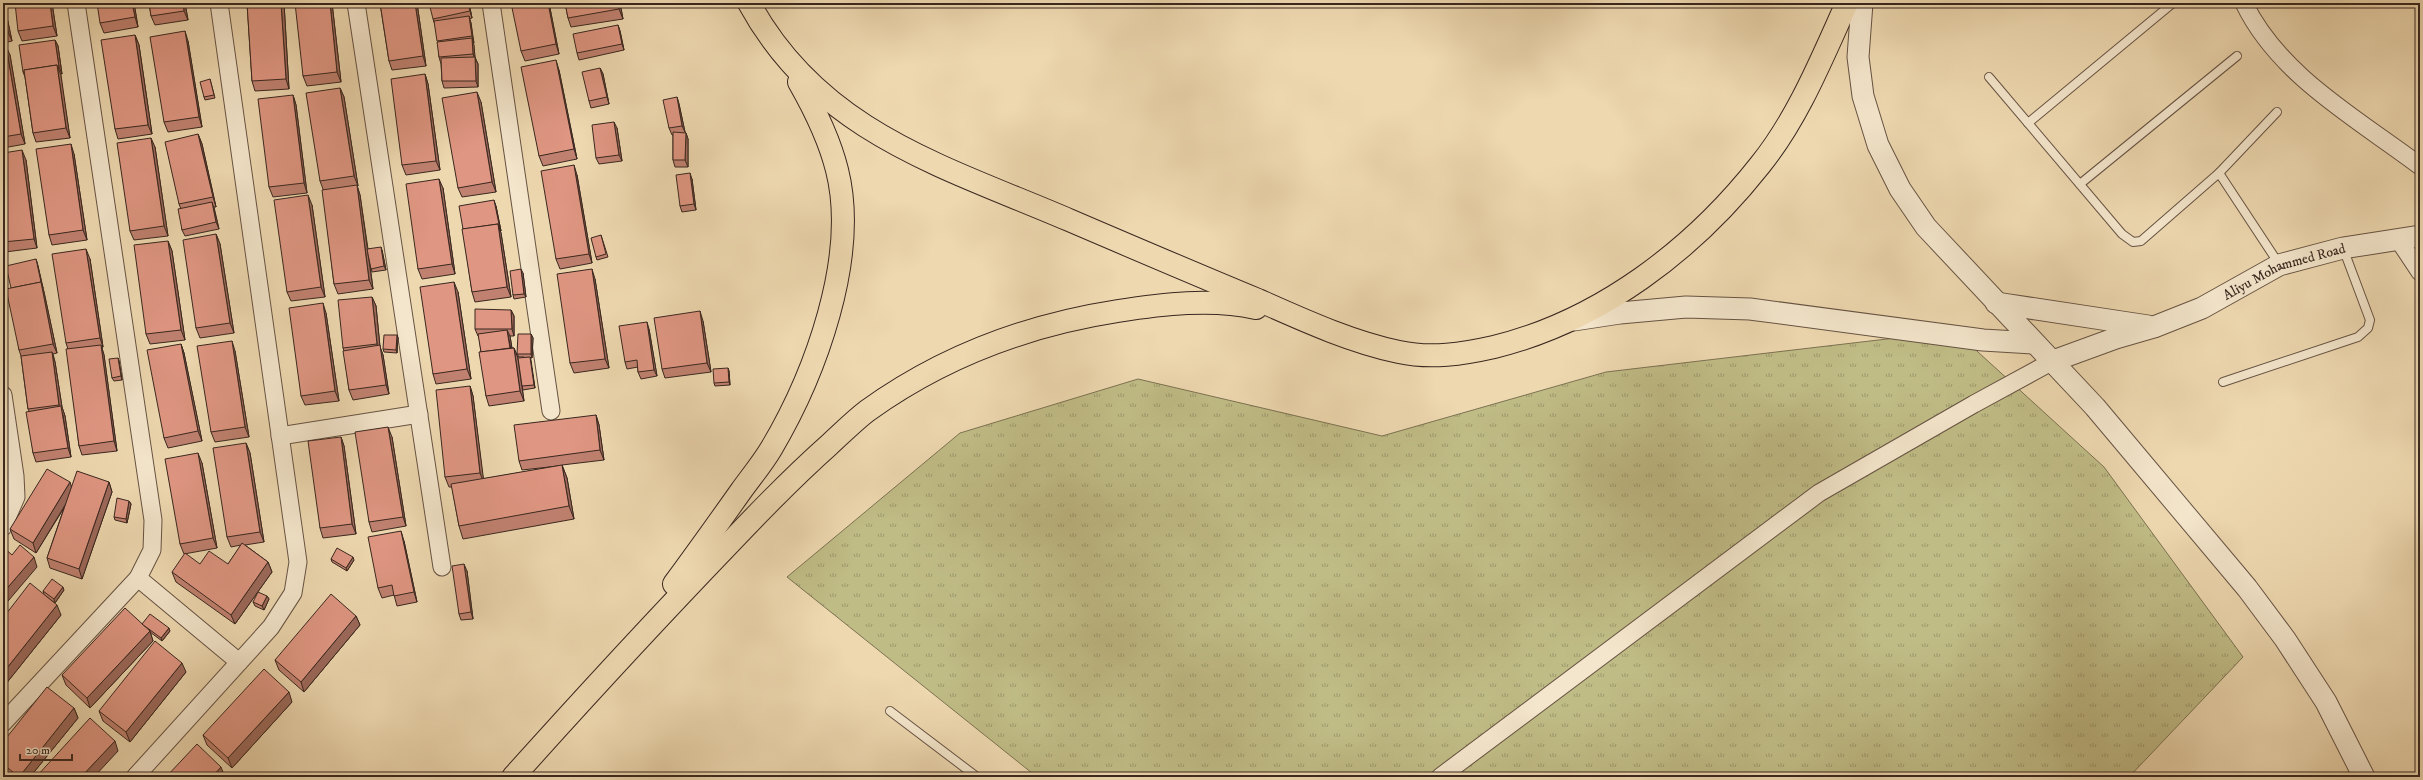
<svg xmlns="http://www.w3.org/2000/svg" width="2423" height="780" font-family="'IM FELL DW Pica',serif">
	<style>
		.grass { fill: url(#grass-tufts); stroke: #7c7252 }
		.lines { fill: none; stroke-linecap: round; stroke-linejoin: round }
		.service-casing { stroke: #665343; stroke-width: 10 }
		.minor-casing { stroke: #665343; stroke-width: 19 }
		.tertiary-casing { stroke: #665343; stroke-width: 23 }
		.primary-casing { stroke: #39271f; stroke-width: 24 }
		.service { stroke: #f4e6cc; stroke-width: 8 }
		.minor { stroke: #f4e6cc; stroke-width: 17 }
		.tertiary { stroke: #f4e6cc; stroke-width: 21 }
		.primary { stroke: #eed8b0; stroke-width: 22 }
		.wall { fill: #c08170; stroke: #39271f }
		.shaded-wall { fill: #9c695b; stroke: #39271f }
		.building { fill: #df9682; stroke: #39271f }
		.labels { text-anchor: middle; stroke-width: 4; stroke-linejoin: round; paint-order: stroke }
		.street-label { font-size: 14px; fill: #39271f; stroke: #f4e6cc }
	</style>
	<defs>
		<pattern id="grass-tufts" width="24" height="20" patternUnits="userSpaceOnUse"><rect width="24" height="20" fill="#c0bc86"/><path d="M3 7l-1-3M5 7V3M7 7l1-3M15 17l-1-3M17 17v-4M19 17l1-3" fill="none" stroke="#9d996d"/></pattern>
	</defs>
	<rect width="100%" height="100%" fill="#eed8b0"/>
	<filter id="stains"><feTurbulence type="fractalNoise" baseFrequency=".005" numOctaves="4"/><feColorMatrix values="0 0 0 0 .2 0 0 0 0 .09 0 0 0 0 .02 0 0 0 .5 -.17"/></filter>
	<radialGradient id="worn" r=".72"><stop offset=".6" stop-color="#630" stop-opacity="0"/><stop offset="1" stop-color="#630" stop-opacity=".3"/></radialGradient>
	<!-- grass -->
	<polygon class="grass" points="1955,331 2104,467 2243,657 2129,777 1037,777 787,577 960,433 1138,379 1382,436 1606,372"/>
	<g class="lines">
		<!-- service casing -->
		<g class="service-casing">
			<g id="service">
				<polyline points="1989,77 2122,234 2133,242 2141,241 2219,173 2279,264"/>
				<polyline points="2028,123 2173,3"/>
				<polyline points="2219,173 2277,112"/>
				<polyline points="2080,184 2237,56"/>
				<polyline points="2223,382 2358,337 2368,328 2370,320 2343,248"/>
				<polyline points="890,711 977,777"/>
			</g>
		</g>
		<!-- minor casing -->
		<g class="minor-casing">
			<g id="minor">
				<polyline points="76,3 153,520 152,550 138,578 239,662"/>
				<polyline points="356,3 442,567"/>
				<polyline points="491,3 551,411"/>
				<path d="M2244,3C2279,76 2358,119 2420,166"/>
				<polyline points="2398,239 2420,272"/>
				<polyline points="3,395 15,476 16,497 3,527"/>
				<polyline points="280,436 419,414"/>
				<polyline points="3,723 138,578"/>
				<polyline points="135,777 271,627 293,593 298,562 219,3"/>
				<polyline points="1440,777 1819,493 1974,404 2053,361"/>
			</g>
		</g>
		<!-- tertiary casing -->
		<g class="tertiary-casing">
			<g id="tertiary">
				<polyline points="1862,3 1858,57 1863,96 1878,145 1900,189 1926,227 2095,407 2247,588 2285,639 2326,702 2364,777"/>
				<polyline points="1996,303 2148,326"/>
				<polyline points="1574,320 1620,313 1686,307 1750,309 1983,340 2033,343"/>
				<path id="s1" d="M2053,361L2116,338L2154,327L2202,308L2279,265L2343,248L2420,236"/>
			</g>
		</g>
		<!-- primary casing -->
		<g class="primary-casing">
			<g id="primary">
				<path d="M749,3C819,132 943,166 1069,220C1132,247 1195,274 1258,300C1303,320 1351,342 1399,352C1431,359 1463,354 1494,347C1600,321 1693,250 1760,165C1798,118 1822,58 1847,3"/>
				<path d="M674,584C697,553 719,522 741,491C751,477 762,464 771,449C815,375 859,257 837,170C829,138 815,110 799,82"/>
				<path d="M513,777C583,699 654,622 727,546C760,511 793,477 829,445C841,434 854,421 867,411C942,357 1027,325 1118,311C1162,304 1212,298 1256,308"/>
			</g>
		</g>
		<!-- service -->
		<use href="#service" class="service"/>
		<!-- minor -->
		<use href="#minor" class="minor"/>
		<!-- tertiary -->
		<use href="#tertiary" class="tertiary"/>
		<!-- primary -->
		<use href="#primary" class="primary"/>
	</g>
	<!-- wall -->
	<g class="wall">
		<polygon points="3,3 4,3 12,41 3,43"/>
		<polygon points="52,3 57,36 22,41 18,31"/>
		<polygon points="134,3 138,27 104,33 100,23"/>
		<polygon points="149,3 185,3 188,20 155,25 151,16"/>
		<polygon points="247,3 284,3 289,89 255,91 252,81"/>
		<polygon points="332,3 341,82 307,86 303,76"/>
		<polygon points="380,3 417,3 426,66 392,70 389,61"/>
		<polygon points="469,3 472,18 469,19 471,23 475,57 478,64 478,87 444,88 442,81 441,64 439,57 438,42 435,25 433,19"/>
		<polygon points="549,3 559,54 525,61 521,51"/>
		<polygon points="565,3 620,3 623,19 571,27 568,18"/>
		<polygon points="618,25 620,31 624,50 579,60 577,53"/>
		<polygon points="135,35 139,45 152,134 118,139 115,129"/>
		<polygon points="55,40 58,46 62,74 60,74 70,138 36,142 33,133 25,77 23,72"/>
		<polygon points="188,41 202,127 168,132 164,122"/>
		<polygon points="3,46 10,55 25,144 3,148"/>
		<polygon points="600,68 603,74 609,104 591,108 589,101"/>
		<polygon points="559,70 577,159 543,166 539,156"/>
		<polygon points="425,74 428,84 440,170 406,175 402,165"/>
		<polygon points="210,79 215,98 205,100 204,97"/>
		<polygon points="340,88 344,97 358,186 357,186 360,195 368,249 382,250 386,270 372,272 369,257 373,289 338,294 334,284 323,189 320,181"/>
		<polygon points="293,95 296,105 307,193 273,197 269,187"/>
		<polygon points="677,97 679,104 685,132 686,133 688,139 688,167 675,167 673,160 673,135 672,135 669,128"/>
		<polygon points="481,102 496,192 462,197 458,188"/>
		<polygon points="617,128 622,161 599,164 596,158"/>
		<polygon points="198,134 202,144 216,207 214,207 219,229 185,236 182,230 181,209 179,204"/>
		<polygon points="155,147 168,236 134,240 130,231"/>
		<polygon points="3,153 26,160 37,248 5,252 3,248"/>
		<polygon points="74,154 87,240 52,245 49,235"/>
		<polygon points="577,175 592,263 560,269 556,259"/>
		<polygon points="692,179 696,210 682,212 680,206"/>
		<polygon points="443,188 455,274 422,279 418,269"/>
		<polygon points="312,205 325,297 291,301 287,292"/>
		<polygon points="496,206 501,231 500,231 501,233 511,297 475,302 472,292 463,229"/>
		<polygon points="216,234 220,244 234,333 200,338 196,328"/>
		<polygon points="601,235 608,257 597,260 596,257"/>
		<polygon points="168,241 172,251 185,340 150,344 146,334"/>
		<polygon points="36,259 38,266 43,288 44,292 57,353 53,354 55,362 62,407 65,416 71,457 36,462 33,453 29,411 28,409 21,356 19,350 11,288"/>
		<polygon points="90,259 103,347 102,348 104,355 117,451 82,455 79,446 68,349 66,343"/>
		<polygon points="523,273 526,297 514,299 513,295"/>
		<polygon points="595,279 609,368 574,373 570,363"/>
		<polygon points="458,292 471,379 436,384 433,374"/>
		<polygon points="372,297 376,306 380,347 383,355 389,394 353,400 349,390 344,351 343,348"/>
		<polygon points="511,310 514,316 514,336 510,336 512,348 514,348 518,358 524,401 489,406 486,396 481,352 479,336 478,336 475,329"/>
		<polygon points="326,313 339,401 305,405 301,396"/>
		<polygon points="703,321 711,372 665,378 662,369"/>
		<polygon points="649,329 657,376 641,379 638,372 638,367 627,369 625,362"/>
		<polygon points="531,334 533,338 532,358 530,358 535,388 523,390 522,386 524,357 519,357 517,354"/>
		<polygon points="397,335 398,338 397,353 384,352 383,349"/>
		<polygon points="181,344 184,353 202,441 168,448 164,438"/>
		<polygon points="235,351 249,437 215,442 211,432"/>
		<polygon points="118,358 119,361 122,380 114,381 112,378"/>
		<polygon points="728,368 729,371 730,385 715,386 714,383"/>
		<polygon points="470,386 473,396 483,479 558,466 522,470 519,461 596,415 599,425 604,460 562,465 567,478 574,519 463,539 459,526 452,487 449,487 445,477"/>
		<polygon points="341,437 344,446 356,534 323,538 320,528"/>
		<polygon points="392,437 406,526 372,532 369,522"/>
		<polygon points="246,443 250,453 264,542 245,545 268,562 272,572 235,624 176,582 172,572 200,564 228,564 241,545 231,547 227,537"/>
		<polygon points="3,456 6,465 3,466"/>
		<polygon points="202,463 217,548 184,554 180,544"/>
		<polygon points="3,467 4,470 7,492 3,493"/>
		<polygon points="109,482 112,492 82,579 50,568 47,558 64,508 36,553 14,539 10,529 71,486"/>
		<polygon points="129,501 131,504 127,523 115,520 114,517"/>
		<polygon points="404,541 417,602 397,606 394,595 382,598 378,588"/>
		<polygon points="331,559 354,560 347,571 332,562"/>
		<polygon points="467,571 473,619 461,620 459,614"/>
		<polygon points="64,590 55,603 47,597 61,615 5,685 3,683 3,618 44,594 43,591"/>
		<polygon points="267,596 269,599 264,610 255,606 253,602"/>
		<polygon points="356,616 360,625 304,692 279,670 275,660"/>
		<polygon points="142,624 170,631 162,641 150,632 153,641 90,708 66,685 62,675"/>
		<polygon points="186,672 130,742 103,721 99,711"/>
		<polygon points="292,702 232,768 207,745 203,735"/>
		<polygon points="74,708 78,718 30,777 10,777 3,771 3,742"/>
	</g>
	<!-- shaded-wall -->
	<g class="shaded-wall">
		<polygon points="3,3 4,3 12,41 8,32 3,7"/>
		<polygon points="50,3 52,3 57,36 53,26"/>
		<polygon points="132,3 134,3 138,27 135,17"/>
		<polygon points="183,3 185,3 188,20 184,11"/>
		<polygon points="281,3 284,3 289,89 286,79"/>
		<polygon points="330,3 332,3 341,82 337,72"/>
		<polygon points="415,3 417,3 426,66 423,56"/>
		<polygon points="468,3 469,3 472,18 470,11"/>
		<polygon points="548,3 549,3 559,54 556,44"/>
		<polygon points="618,3 620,3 623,19 619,9"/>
		<polygon points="469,16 471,23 474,43 472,36"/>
		<polygon points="618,25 620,31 624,50 622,44"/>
		<polygon points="185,31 188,41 202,127 199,117"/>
		<polygon points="135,35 139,45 152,134 148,125"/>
		<polygon points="472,38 474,45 475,58 478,64 478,87 476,81 475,60 473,54"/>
		<polygon points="55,40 58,46 62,74 59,67"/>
		<polygon points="6,46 10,55 25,144 21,134"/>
		<polygon points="556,60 559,70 577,159 574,149"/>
		<polygon points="57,65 61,75 70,138 66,128"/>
		<polygon points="600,68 603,74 609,104 607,97"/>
		<polygon points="425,74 428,84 440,170 436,161"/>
		<polygon points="340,88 344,97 358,186 354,176"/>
		<polygon points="477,92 481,102 496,192 492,182"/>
		<polygon points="293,95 296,105 307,193 304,183"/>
		<polygon points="677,97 679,104 685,132 682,126"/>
		<polygon points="614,122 617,128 622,161 619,155"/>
		<polygon points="686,133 688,139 688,167 685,160"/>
		<polygon points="198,134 202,144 216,207 213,197"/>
		<polygon points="151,138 155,147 168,236 164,226"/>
		<polygon points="71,144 74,154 87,240 83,230"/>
		<polygon points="22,150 26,160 37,248 34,239"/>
		<polygon points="574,165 577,175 592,263 589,254"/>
		<polygon points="690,173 692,179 696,210 694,204"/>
		<polygon points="439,179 443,188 455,274 452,264"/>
		<polygon points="357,185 360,195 373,289 369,280"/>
		<polygon points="308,195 312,205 325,297 321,287"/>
		<polygon points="494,200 496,206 501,231 499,224"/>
		<polygon points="212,202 214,209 219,229 216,222"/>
		<polygon points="498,224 501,233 511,297 507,287"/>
		<polygon points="216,234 220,244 234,333 230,323"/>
		<polygon points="168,241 172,251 185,340 181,330"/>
		<polygon points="381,247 382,250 386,270 384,266"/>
		<polygon points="86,249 90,259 103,347 100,338"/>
		<polygon points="36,259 38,266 43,288 41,282"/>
		<polygon points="521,269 523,273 526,297 524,294"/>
		<polygon points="592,269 595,279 609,368 605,359"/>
		<polygon points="41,282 44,292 57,353 53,344"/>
		<polygon points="454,282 458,292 471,379 467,369"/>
		<polygon points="372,297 376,306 380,347 383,355 389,394 386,385 381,354 377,344"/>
		<polygon points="323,303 326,313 339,401 335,391"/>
		<polygon points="511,310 514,316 514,336 512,329"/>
		<polygon points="700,311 703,321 711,372 707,363"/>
		<polygon points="647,322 649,329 657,376 654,370"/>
		<polygon points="507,330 510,336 513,356 511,350"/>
		<polygon points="531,334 533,338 532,358 531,354"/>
		<polygon points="397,335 398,338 397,353 396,350"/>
		<polygon points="232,341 235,351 249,437 245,427"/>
		<polygon points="181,344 184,353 202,441 198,431"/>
		<polygon points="101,345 104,355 117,451 114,441"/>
		<polygon points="514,348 518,358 524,401 520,391"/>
		<polygon points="52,352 55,362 62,407 65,416 71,457 68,448 63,415 59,405"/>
		<polygon points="530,357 531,360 535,388 534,385"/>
		<polygon points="118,358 119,361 122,380 121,376"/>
		<polygon points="728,368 729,371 730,385 729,382"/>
		<polygon points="470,386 473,396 484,483 480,473"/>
		<polygon points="596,415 599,425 604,460 600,450"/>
		<polygon points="388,427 392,437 406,526 403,517"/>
		<polygon points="341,437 344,446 356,534 352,524"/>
		<polygon points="246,443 250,453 264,542 260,532"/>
		<polygon points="198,453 202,463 217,548 213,538"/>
		<polygon points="562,465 567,478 574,519 569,506"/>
		<polygon points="3,467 4,470 7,492 6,489"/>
		<polygon points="70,482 73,492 36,553 33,543"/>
		<polygon points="109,482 112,492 82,579 79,569"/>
		<polygon points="129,501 131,504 127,523 126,519"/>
		<polygon points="401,531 404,541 417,602 414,592"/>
		<polygon points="34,557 37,567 3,607 3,593"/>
		<polygon points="353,557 354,560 347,571 346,568"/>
		<polygon points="268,562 272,572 235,624 231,615"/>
		<polygon points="464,564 467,571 473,619 471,612"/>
		<polygon points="63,587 64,590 55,603 54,599"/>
		<polygon points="267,596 269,599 264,610 262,606"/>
		<polygon points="57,605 61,615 5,685 3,679 3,673"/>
		<polygon points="356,616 360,625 304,692 301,682"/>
		<polygon points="169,628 170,631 162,641 161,638"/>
		<polygon points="150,631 153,641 90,708 87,698"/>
		<polygon points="182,663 186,672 130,742 126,732"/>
		<polygon points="289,692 292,702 232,768 228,758"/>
		<polygon points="74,708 78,718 30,777 19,777"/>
		<polygon points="115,741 118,751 94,777 81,777"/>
		<polygon points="221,767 225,777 212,777"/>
	</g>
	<!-- building -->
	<g class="building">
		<polygon points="15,3 50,3 53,26 18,31"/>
		<polygon points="97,3 132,3 135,17 100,23"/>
		<polygon points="149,3 183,3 184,11 151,16"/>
		<polygon points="247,3 281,3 286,79 252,81"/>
		<polygon points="295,3 330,3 337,72 303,76"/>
		<polygon points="380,3 415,3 423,56 389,61"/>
		<polygon points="429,3 468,3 470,11 433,19"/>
		<polygon points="511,3 548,3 556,44 521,51"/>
		<polygon points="565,3 618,3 619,9 568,18"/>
		<polygon points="3,7 8,32 3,33"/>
		<polygon points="469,16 472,36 437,41 434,21"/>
		<polygon points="618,25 622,44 577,53 573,34"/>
		<polygon points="185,31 199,117 164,122 150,37"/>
		<polygon points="135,35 148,125 115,129 101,40"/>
		<polygon points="472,38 473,54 439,57 437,42"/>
		<polygon points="55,40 59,67 58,67 57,65 24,70 24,72 23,72 19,45"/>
		<polygon points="3,46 6,46 21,134 3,137"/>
		<polygon points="475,57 476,81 442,81 441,58"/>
		<polygon points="556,60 574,149 539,156 521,67"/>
		<polygon points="57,65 66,128 33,133 24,70"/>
		<polygon points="600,68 607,97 589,101 582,72"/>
		<polygon points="425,74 436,161 402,165 391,79"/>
		<polygon points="210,79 214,95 204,97 200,82"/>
		<polygon points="340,88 354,176 320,181 306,93"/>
		<polygon points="477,92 492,182 458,188 442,98"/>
		<polygon points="293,95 304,183 269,187 258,99"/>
		<polygon points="677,97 682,126 669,128 663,100"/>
		<polygon points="614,122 619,155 596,158 592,125"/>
		<polygon points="673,132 686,133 685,160 673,160"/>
		<polygon points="198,134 213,197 179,204 165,142"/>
		<polygon points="151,138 164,226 130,231 117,143"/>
		<polygon points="71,144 83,230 49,235 36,149"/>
		<polygon points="22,150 34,239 3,242 3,153"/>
		<polygon points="574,165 589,254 556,259 541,171"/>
		<polygon points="690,173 694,204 680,206 676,175"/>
		<polygon points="439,179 452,264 418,269 406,184"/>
		<polygon points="357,185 369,280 334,284 322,190"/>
		<polygon points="308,195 321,287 287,292 274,200"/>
		<polygon points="494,200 499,224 498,224 463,229 459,206"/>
		<polygon points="212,202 216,222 182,230 178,209"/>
		<polygon points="498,224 507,287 472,292 462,229"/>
		<polygon points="216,234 230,323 196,328 183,240"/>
		<polygon points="601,235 606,254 596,257 591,238"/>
		<polygon points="168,241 181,330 146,334 134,245"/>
		<polygon points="381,247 384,266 371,269 367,249"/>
		<polygon points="86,249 100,338 66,343 52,254"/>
		<polygon points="36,259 41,282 11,288 6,266"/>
		<polygon points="521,269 524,294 513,295 510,271"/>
		<polygon points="592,269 605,359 570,363 557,274"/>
		<polygon points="41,282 53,344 19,350 6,289"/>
		<polygon points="454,282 467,369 433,374 420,287"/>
		<polygon points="372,297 377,344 343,348 338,300"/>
		<polygon points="323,303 335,391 301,396 289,308"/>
		<polygon points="475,309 511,310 512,329 475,329"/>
		<polygon points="700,311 707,363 662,369 654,318"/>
		<polygon points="647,322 654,370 638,372 637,360 625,362 619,326"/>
		<polygon points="507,330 510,348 481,352 478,334"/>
		<polygon points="518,334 531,334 531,354 517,354"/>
		<polygon points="384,335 397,335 396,350 383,349"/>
		<polygon points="232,341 245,427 211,432 197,346"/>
		<polygon points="181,344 198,431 164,438 147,350"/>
		<polygon points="101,345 114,441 79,446 66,349"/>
		<polygon points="380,345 386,385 349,390 343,351"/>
		<polygon points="514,348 520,391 486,396 479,352"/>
		<polygon points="52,352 59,405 28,409 21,356"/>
		<polygon points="530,357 534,385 522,386 518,358"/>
		<polygon points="118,358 121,376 112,378 109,359"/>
		<polygon points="728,368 729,382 714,383 713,369"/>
		<polygon points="470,386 480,473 445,477 436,390"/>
		<polygon points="61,406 68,448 33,453 26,412"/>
		<polygon points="596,415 600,450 519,461 514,425"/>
		<polygon points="388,427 403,517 369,522 355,432"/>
		<polygon points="341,437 352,524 320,528 308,441"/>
		<polygon points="246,443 260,532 227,537 213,448"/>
		<polygon points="198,453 213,538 180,544 165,459"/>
		<polygon points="562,465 569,506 459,526 451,484"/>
		<polygon points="3,467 6,489 3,489"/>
		<polygon points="47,469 70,482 33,543 10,529"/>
		<polygon points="77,471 109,482 79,569 47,558"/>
		<polygon points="117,498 129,501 126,519 114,517"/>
		<polygon points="401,531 414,592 394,596 392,585 378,588 368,537"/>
		<polygon points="242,543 268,562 231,615 172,572 185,553 200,564 209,551 228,564"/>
		<polygon points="20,545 34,557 3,593 3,547 12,555"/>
		<polygon points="337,548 353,557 346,568 331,559"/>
		<polygon points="464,564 471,612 459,614 452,566"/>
		<polygon points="52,579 63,587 54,599 43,591"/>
		<polygon points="30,583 57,605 3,673 3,618"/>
		<polygon points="258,592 267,596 262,606 253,602"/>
		<polygon points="331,594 356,616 301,682 275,660"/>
		<polygon points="125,608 150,631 87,698 62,675"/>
		<polygon points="150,614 169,628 161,638 142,624"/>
		<polygon points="155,641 182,663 126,732 99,711"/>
		<polygon points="264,669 289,692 228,758 203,735"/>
		<polygon points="47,687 74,708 19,777 3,764 3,742"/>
		<polygon points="90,718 115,741 81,777 36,777"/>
		<polygon points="197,744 221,767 212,777 166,777"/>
	</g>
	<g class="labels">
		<!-- street labels -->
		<g class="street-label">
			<text dy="5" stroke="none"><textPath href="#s1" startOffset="249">Aliyu Mohammed Road</textPath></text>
		</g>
	</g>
	<!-- margin -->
	<rect width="2423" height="780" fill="none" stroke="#eed8b0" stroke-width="16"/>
	<rect x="4" y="4" width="2415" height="772" fill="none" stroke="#39271f" stroke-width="2"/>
	<rect x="8" y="8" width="2407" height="764" fill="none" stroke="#39271f"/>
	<!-- scale -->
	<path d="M20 754v6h52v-6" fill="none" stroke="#39271f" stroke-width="2"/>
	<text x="26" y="754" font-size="12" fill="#39271f" stroke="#f4e6cc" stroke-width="3" paint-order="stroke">20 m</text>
	<rect width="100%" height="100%" filter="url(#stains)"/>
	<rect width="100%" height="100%" fill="url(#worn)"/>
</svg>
